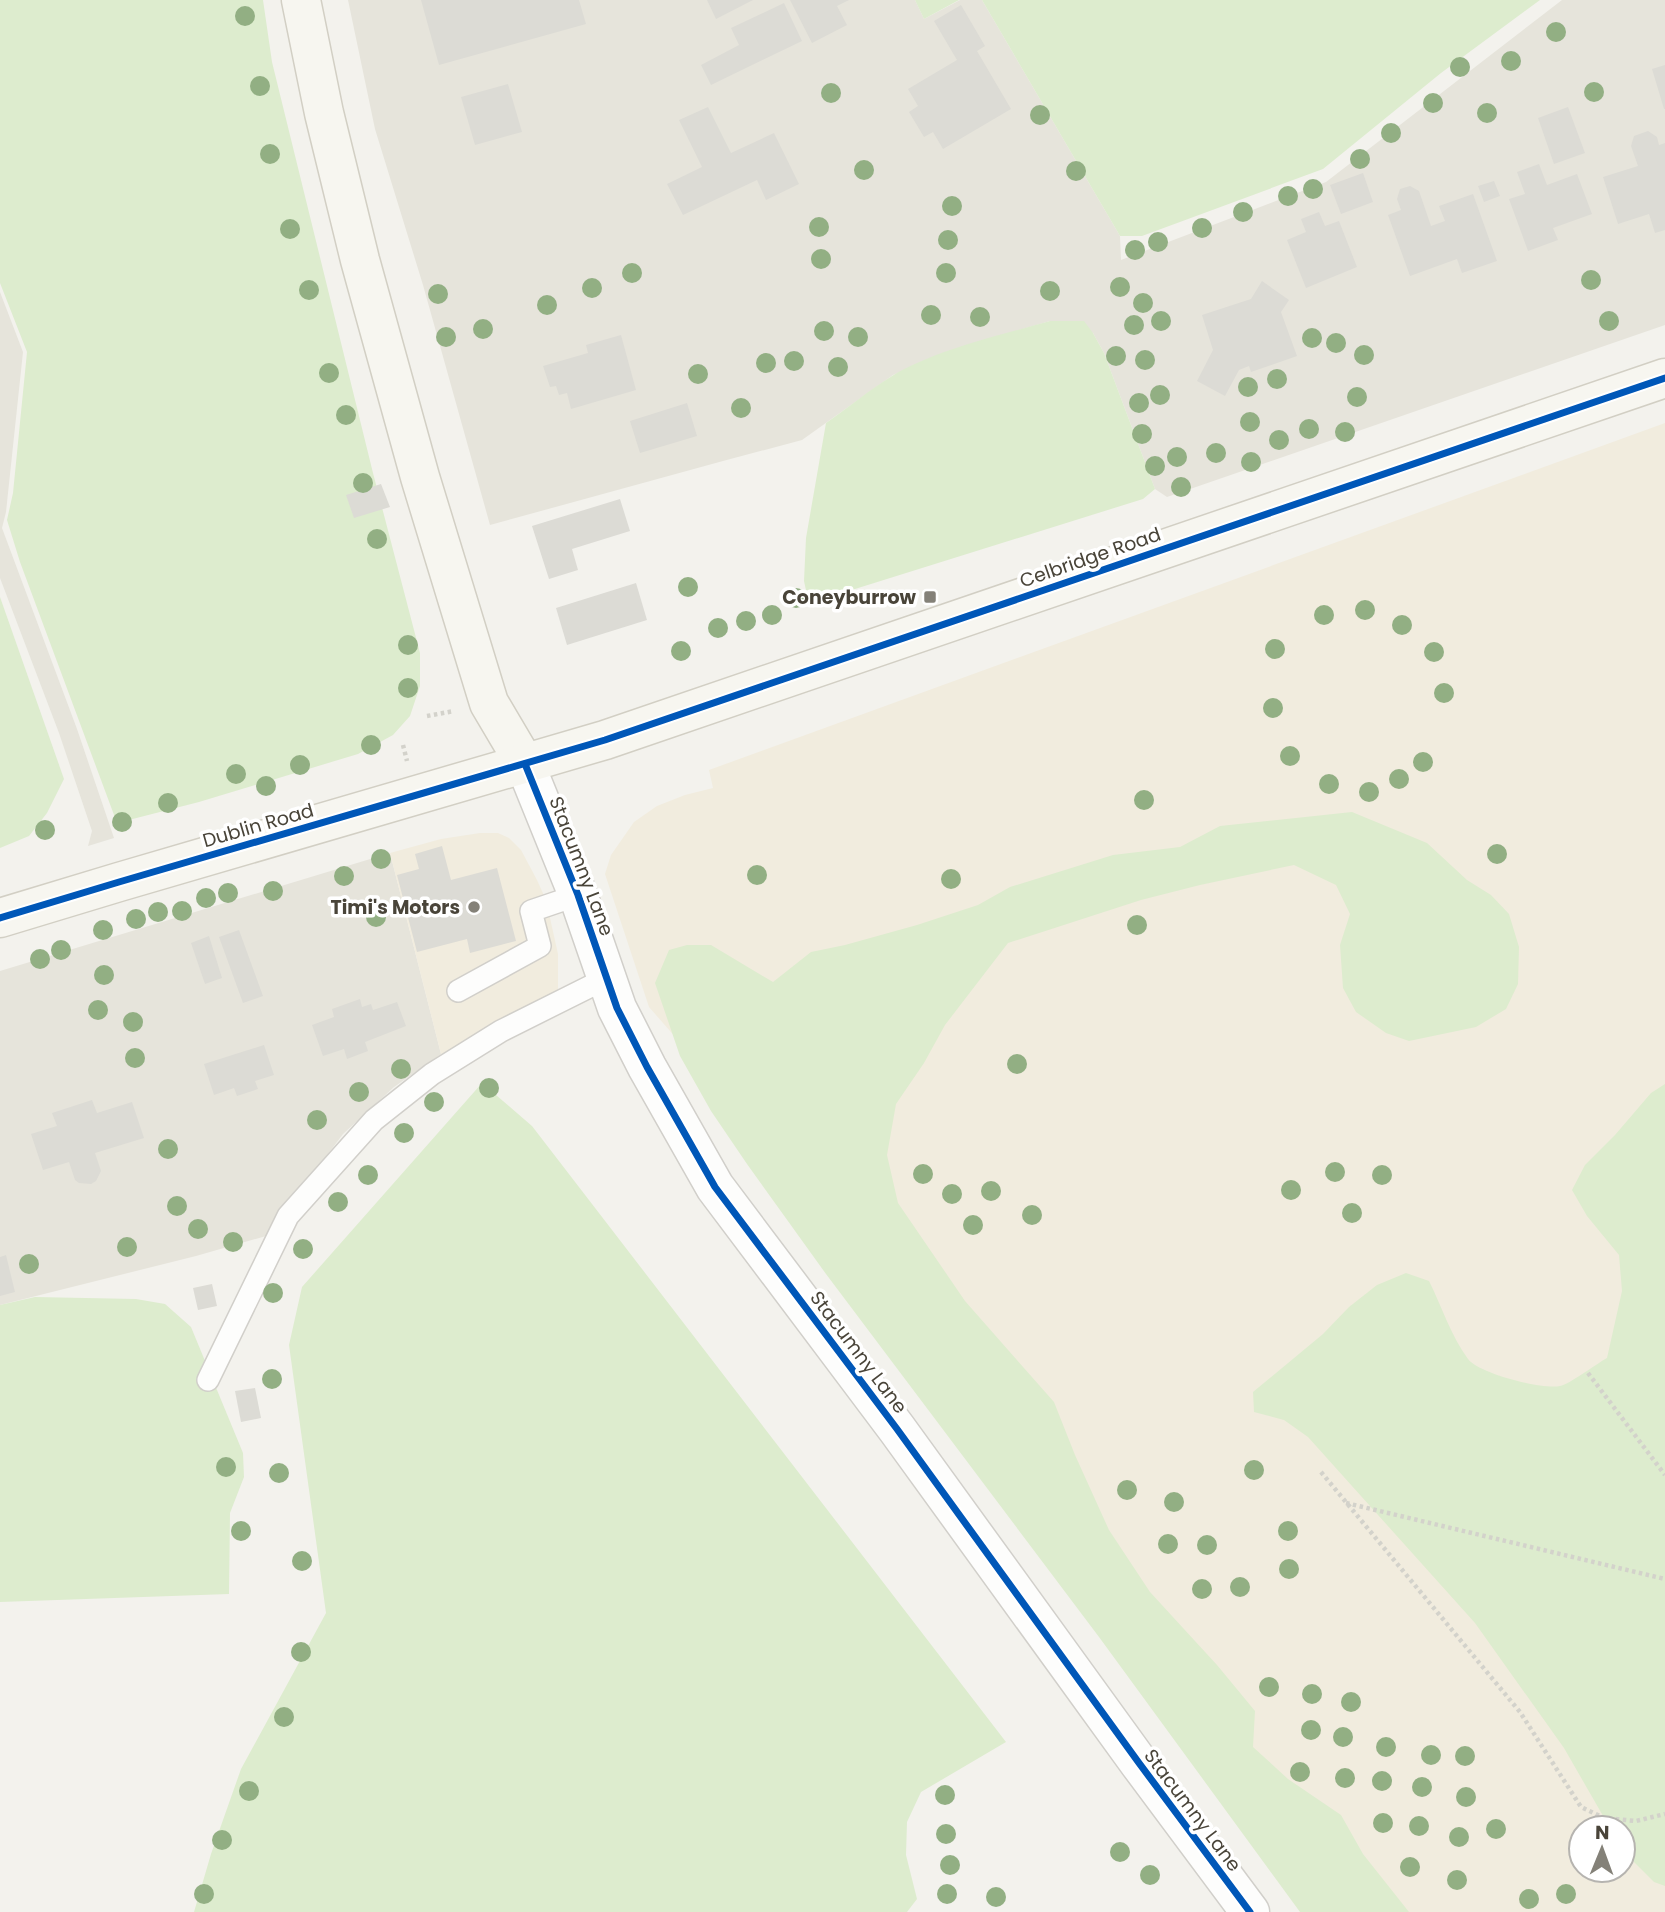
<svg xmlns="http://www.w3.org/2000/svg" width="1665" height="1912" font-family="Poppins,sans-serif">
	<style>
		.residential { fill: #e6e4db }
		.commercial { fill: #f1ecde; fill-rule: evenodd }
		.green { fill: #ddecce }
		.building { fill: #dcdbd5 }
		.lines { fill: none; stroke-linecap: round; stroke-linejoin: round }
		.service-casing { stroke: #d1cfca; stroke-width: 24 }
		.minor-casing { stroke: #d1cfca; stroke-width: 41 }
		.secondary-casing { stroke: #d2cfc4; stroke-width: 41 }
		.path { stroke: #d3d2cb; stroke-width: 4.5; stroke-dasharray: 3.5 3.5; stroke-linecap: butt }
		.service { stroke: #fdfdfc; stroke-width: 21 }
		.minor { stroke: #fdfdfc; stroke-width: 38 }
		.secondary { stroke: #f7f6f0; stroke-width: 38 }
		.cycleway-casing { stroke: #fff; stroke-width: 11 }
		.cycleway { stroke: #0057b8; stroke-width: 7 }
		.tree { fill: #92af83 }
		.poi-dot { fill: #848178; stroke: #fff; stroke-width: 2.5 }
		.labels { text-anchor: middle; stroke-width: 7; stroke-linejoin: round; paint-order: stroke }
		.street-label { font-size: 19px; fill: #494439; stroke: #fff }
		.poi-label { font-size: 19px; font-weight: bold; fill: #494439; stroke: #fff; text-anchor: end }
	</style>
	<rect width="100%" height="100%" fill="#f3f2ed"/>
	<!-- residential -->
	<g class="residential">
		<polygon points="348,0 915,0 924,19 960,0 982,0 1120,236 1121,260 1326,182 1562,0 1665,0 1665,325 1167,497 1155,489 1104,353 1093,333 1050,321 962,347 920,363 893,375 802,440 723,461 490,525 423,285 375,129"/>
		<polygon points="0,292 23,352 6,512 2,528 77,729 114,838 88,846 92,831 59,733 0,578"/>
		<polygon points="390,853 441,1054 394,1087 343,1134 266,1236 196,1256 0,1305 0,971"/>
	</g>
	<!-- commercial -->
	<g class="commercial">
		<path d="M1665,423V1912H1311L705,1071L649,1007L605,874L611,855L634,822L657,806L685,795L713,788L709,770ZM1581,1828H1623V1870H1581Z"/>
		<polygon points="480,833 498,833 509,838 521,850 537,880 546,900 558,954 558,992 497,1034 441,1054 390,853 441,839"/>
	</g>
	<!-- green -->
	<g class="green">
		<polygon points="0,0 263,0 272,62 373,473 420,653 420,686 410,716 393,735 358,754 199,802 117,823 20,562 7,520 13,493 27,352 0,283"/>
		<polygon points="915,0 959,0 924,19"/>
		<polygon points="982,0 1540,0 1441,73 1323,169 1142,236 1120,236"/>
		<path d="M1050,321H1084L1093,333L1104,353L1155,489L1143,499L823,599L807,595L804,581L806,538L826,423C848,408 869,390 892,376C935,350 1001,335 1050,321Z"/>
		<polygon points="0,597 64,779 47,813 29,836 0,848"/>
		<polygon points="1352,812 1427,843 1467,880 1491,895 1509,914 1519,947 1518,984 1506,1009 1476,1027 1409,1041 1386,1033 1356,1012 1343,988 1340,945 1350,914 1336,885 1294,865 1200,885 1141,900 1008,943 945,1025 924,1063 896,1104 887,1155 898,1203 965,1301 1054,1402 1075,1455 1109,1530 1150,1592 1217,1665 1255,1711 1253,1747 1288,1779 1341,1815 1363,1854 1409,1912 1300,1912 1099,1637 826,1274 747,1164 711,1111 680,1056 655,983 669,950 687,945 711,945 773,982 811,952 845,945 917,925 978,905 1010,887 1113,855 1180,847 1220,826"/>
		<polygon points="482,1083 532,1126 1006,1742 921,1792 907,1822 906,1855 917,1899 907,1912 194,1912 211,1854 241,1769 326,1613 289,1345 302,1287"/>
		<path d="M1665,1084V1886L1654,1882L1632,1860L1623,1848V1828H1610L1564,1748L1475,1623L1308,1437L1284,1420L1254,1412L1253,1392L1323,1334L1349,1307L1377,1285L1406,1273L1429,1281C1442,1307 1451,1336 1468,1359C1478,1373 1542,1390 1560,1386C1570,1384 1596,1364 1607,1358L1622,1291L1619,1255L1587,1216L1572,1190L1585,1165L1615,1135L1651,1093Z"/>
		<polygon points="35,1297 136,1299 165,1304 191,1327 243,1453 244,1477 230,1513 229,1594 0,1602 0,1305"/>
	</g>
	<!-- building -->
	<g class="building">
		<polygon points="421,0 579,0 586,24 439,65"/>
		<polygon points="707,0 753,0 716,19"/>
		<polygon points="790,0 849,0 837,6 847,25 812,43"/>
		<polygon points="784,3 802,41 711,85 701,65 739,45 731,28"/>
		<polygon points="961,5 985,46 977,51 1011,109 943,149 933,132 924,137 909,112 918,106 908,89 957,60 934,21"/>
		<polygon points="1665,65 1665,109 1664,109 1652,69"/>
		<polygon points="508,84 522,132 475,145 461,97"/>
		<polygon points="708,107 731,153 774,133 799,184 766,200 757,180 683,215 667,184 702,167 679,120"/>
		<polygon points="1568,107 1585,153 1554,164 1538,118"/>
		<polygon points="1648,131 1657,137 1659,145 1665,143 1665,230 1655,233 1649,214 1618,224 1603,177 1638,166 1631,146 1634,136"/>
		<polygon points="1539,164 1547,185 1577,174 1592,214 1553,228 1558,240 1528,251 1509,199 1525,194 1517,172"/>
		<polygon points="1363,173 1373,202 1341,214 1330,185"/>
		<polygon points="1494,181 1500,196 1484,202 1478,186"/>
		<polygon points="1410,186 1419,191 1431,226 1445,221 1439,206 1473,194 1497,261 1462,273 1457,259 1410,276 1388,215 1401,210 1397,199 1400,189"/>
		<polygon points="1319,212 1325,226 1339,221 1357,267 1306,288 1287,240 1306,232 1301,219"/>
		<polygon points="1262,281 1289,300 1281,312 1297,356 1251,372 1249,366 1239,370 1225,396 1197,381 1213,350 1202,315 1251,299"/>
		<polygon points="621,335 636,390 571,409 567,393 559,395 556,386 550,387 543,366 588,353 586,345"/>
		<polygon points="687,403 697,436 640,453 630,421"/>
		<polygon points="381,484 390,507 354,518 346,495"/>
		<polygon points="620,499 630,531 572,549 578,570 549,579 532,526"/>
		<polygon points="636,583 647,620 567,645 556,608"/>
		<polygon points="442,846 451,880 497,868 516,941 470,953 467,939 417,952 397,875 419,869 415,854"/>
		<polygon points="239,930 263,996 243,1003 219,937"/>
		<polygon points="209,936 222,978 205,984 191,943"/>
		<polygon points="360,999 362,1007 371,1004 373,1010 397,1002 406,1026 365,1042 368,1051 347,1059 344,1049 323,1056 312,1025 334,1017 332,1009"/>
		<polygon points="264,1045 274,1075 255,1081 258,1089 237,1096 234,1088 214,1095 204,1064"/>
		<polygon points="92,1100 97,1113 132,1102 144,1138 95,1153 101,1171 96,1181 91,1184 79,1183 75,1180 69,1162 43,1170 31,1134 57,1126 52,1113"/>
		<polygon points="6,1255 15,1292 0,1296 0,1257"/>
		<polygon points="212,1284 217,1306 198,1310 193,1288"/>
		<polygon points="255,1388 261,1418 241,1422 235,1391"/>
	</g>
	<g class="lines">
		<!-- service casing -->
		<g class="service-casing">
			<g id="service">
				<polyline points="458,991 540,946 531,911 578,895"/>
				<polyline points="208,1380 288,1216 374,1120 432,1074 501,1031 607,978"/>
			</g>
		</g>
		<!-- minor casing -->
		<g class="minor-casing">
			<polyline id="minor" points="525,764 578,895 617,1008 647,1067 715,1187 897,1429 1139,1763 1250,1912"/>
		</g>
		<!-- secondary casing -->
		<g class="secondary-casing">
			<g id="secondary">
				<polyline points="301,0 324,113 360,260 420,477 489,703 525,764"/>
				<polyline points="0,918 119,882 605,740 1665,378"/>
			</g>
		</g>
		<!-- path -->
		<g class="path">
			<polyline points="427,716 454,711"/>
			<polyline points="403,745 407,761"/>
			<polyline points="1588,1373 1665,1475"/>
			<polyline points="1321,1472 1520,1712 1581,1807 1604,1818 1636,1821 1665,1814"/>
			<polyline points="1346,1503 1665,1579"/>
		</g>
		<!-- service -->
		<use href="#service" class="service"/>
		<!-- minor -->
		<use href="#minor" class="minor"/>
		<!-- secondary -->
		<use href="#secondary" class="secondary"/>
		<!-- cycleway casing -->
		<g class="cycleway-casing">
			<g id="cycleway">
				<polyline points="525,764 578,895 617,1008 647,1067 715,1187 897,1429 1139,1763 1250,1912"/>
				<polyline points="0,918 119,882 605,740 1665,378"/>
			</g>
		</g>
		<!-- cycleway -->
		<use href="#cycleway" class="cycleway"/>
	</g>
	<!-- trees -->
	<g class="tree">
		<circle cx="245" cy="16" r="10"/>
		<circle cx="1556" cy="32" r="10"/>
		<circle cx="1511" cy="61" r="10"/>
		<circle cx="1460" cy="67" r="10"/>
		<circle cx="260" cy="86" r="10"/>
		<circle cx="1594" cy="92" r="10"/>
		<circle cx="831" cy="93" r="10"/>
		<circle cx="1433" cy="103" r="10"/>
		<circle cx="1487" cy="113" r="10"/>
		<circle cx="1040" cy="115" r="10"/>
		<circle cx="1391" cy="133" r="10"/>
		<circle cx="270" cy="154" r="10"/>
		<circle cx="1360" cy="159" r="10"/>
		<circle cx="864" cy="170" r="10"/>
		<circle cx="1076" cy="171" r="10"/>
		<circle cx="1313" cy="189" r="10"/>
		<circle cx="1288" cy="196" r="10"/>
		<circle cx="952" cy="206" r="10"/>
		<circle cx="1243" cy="212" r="10"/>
		<circle cx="819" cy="227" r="10"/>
		<circle cx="1202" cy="228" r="10"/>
		<circle cx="290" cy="229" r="10"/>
		<circle cx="948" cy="240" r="10"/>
		<circle cx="1158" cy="242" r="10"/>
		<circle cx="1135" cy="250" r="10"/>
		<circle cx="821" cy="259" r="10"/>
		<circle cx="632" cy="273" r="10"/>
		<circle cx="946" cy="273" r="10"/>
		<circle cx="1591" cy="280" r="10"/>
		<circle cx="1120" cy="287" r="10"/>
		<circle cx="592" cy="288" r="10"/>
		<circle cx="309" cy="290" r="10"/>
		<circle cx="1050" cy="291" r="10"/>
		<circle cx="438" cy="294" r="10"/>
		<circle cx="1143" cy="303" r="10"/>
		<circle cx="547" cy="305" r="10"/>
		<circle cx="931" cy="315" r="10"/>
		<circle cx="980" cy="317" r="10"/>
		<circle cx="1161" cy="321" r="10"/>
		<circle cx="1609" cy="321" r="10"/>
		<circle cx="1134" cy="325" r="10"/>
		<circle cx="483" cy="329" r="10"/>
		<circle cx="824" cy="331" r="10"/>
		<circle cx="446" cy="337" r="10"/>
		<circle cx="858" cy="337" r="10"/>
		<circle cx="1312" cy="338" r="10"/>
		<circle cx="1336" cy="343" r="10"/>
		<circle cx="1364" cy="355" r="10"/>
		<circle cx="1116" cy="356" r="10"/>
		<circle cx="1145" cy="360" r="10"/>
		<circle cx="794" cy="361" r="10"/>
		<circle cx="766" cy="363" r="10"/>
		<circle cx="838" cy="367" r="10"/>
		<circle cx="329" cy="373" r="10"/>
		<circle cx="698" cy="374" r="10"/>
		<circle cx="1277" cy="379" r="10"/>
		<circle cx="1248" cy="387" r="10"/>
		<circle cx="1160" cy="395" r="10"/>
		<circle cx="1357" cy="397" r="10"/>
		<circle cx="1139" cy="403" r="10"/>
		<circle cx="741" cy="408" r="10"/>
		<circle cx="346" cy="415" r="10"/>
		<circle cx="1250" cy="422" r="10"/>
		<circle cx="1309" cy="429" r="10"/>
		<circle cx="1345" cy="432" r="10"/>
		<circle cx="1142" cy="434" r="10"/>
		<circle cx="1279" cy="440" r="10"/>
		<circle cx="1216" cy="453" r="10"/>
		<circle cx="1177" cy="457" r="10"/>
		<circle cx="1251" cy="462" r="10"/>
		<circle cx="1155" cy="466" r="10"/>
		<circle cx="363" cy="483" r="10"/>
		<circle cx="1181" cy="487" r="10"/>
		<circle cx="377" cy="539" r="10"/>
		<circle cx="688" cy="587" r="10"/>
		<circle cx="796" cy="598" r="10"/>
		<circle cx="1365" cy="610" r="10"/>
		<circle cx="772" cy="615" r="10"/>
		<circle cx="1324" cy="615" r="10"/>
		<circle cx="746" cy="621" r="10"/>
		<circle cx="1402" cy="625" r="10"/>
		<circle cx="718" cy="628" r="10"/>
		<circle cx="408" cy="645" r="10"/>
		<circle cx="1275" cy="649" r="10"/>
		<circle cx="681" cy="651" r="10"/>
		<circle cx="1434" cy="652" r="10"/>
		<circle cx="408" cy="688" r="10"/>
		<circle cx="1444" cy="693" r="10"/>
		<circle cx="1273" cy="708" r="10"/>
		<circle cx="371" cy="745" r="10"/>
		<circle cx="1290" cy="756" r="10"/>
		<circle cx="1423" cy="762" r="10"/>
		<circle cx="300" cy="765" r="10"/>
		<circle cx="236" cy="774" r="10"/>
		<circle cx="1399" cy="779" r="10"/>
		<circle cx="1329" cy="784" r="10"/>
		<circle cx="266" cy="786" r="10"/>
		<circle cx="1369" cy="792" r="10"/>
		<circle cx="1144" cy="800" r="10"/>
		<circle cx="168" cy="803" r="10"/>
		<circle cx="122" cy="822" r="10"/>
		<circle cx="45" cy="830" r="10"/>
		<circle cx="1497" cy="854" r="10"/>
		<circle cx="381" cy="859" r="10"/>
		<circle cx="757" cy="875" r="10"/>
		<circle cx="344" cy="876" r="10"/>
		<circle cx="951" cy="879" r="10"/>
		<circle cx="273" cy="891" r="10"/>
		<circle cx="228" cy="893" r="10"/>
		<circle cx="206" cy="898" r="10"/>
		<circle cx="182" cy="911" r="10"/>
		<circle cx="158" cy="912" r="10"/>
		<circle cx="376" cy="917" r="10"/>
		<circle cx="136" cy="919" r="10"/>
		<circle cx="1137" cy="925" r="10"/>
		<circle cx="103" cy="930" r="10"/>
		<circle cx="61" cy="950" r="10"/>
		<circle cx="40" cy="959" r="10"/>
		<circle cx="104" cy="975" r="10"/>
		<circle cx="98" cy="1010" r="10"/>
		<circle cx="133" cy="1022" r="10"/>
		<circle cx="135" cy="1058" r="10"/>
		<circle cx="1017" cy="1064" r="10"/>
		<circle cx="401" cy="1069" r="10"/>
		<circle cx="489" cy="1088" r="10"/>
		<circle cx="359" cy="1092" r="10"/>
		<circle cx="434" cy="1102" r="10"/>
		<circle cx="317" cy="1120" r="10"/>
		<circle cx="404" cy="1133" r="10"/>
		<circle cx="168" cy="1149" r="10"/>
		<circle cx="1335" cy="1172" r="10"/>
		<circle cx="923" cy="1174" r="10"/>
		<circle cx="368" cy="1175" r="10"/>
		<circle cx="1382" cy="1175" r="10"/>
		<circle cx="1291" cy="1190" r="10"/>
		<circle cx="991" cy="1191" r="10"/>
		<circle cx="952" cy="1194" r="10"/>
		<circle cx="338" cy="1202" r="10"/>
		<circle cx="177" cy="1206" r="10"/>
		<circle cx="1352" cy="1213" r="10"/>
		<circle cx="1032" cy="1215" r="10"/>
		<circle cx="973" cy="1225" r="10"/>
		<circle cx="198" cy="1229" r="10"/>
		<circle cx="233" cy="1242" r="10"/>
		<circle cx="127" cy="1247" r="10"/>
		<circle cx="303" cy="1249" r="10"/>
		<circle cx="29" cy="1264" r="10"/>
		<circle cx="273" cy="1293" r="10"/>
		<circle cx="272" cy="1379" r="10"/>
		<circle cx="226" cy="1467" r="10"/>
		<circle cx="1254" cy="1470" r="10"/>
		<circle cx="279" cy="1473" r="10"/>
		<circle cx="1127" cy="1490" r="10"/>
		<circle cx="1174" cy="1502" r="10"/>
		<circle cx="241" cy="1531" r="10"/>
		<circle cx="1288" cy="1531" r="10"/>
		<circle cx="1168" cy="1544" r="10"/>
		<circle cx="1207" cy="1545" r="10"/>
		<circle cx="302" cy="1561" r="10"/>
		<circle cx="1289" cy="1569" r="10"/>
		<circle cx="1240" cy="1587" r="10"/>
		<circle cx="1202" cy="1589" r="10"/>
		<circle cx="301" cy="1652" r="10"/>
		<circle cx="1269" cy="1687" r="10"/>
		<circle cx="1312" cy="1694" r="10"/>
		<circle cx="1351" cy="1702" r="10"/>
		<circle cx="284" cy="1717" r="10"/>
		<circle cx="1311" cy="1730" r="10"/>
		<circle cx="1343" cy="1737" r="10"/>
		<circle cx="1386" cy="1747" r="10"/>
		<circle cx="1431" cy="1755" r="10"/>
		<circle cx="1465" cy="1756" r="10"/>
		<circle cx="1300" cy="1772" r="10"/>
		<circle cx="1345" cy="1778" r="10"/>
		<circle cx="1382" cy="1781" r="10"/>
		<circle cx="1422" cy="1787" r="10"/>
		<circle cx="249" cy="1791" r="10"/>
		<circle cx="945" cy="1795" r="10"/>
		<circle cx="1466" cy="1797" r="10"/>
		<circle cx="1383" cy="1823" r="10"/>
		<circle cx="1419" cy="1826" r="10"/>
		<circle cx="1496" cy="1829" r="10"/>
		<circle cx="946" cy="1834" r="10"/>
		<circle cx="1459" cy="1837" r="10"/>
		<circle cx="222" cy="1840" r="10"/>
		<circle cx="1120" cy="1852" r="10"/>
		<circle cx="950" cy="1865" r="10"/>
		<circle cx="1410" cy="1867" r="10"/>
		<circle cx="1150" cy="1875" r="10"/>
		<circle cx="1457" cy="1880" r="10"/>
		<circle cx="204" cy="1894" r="10"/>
		<circle cx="947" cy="1894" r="10"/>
		<circle cx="1566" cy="1894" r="10"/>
		<circle cx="996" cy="1897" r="10"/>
		<circle cx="1529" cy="1899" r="10"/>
	</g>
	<!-- markers -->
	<g class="poi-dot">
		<rect x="923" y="590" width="14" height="14" rx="3.5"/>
		<circle cx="474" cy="907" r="7"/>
	</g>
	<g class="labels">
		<!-- street labels -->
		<g class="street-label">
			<text transform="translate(1090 557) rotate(-19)" y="7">Celbridge Road</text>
			<text transform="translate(258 825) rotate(-16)" y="7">Dublin Road</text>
			<text transform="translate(582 866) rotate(69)" y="7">Stacumny Lane</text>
			<text transform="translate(859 1352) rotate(53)" y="7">Stacumny Lane</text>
			<text transform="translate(1193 1810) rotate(53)" y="7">Stacumny Lane</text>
		</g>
		<!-- poi labels -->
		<g class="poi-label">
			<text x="916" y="604">Coneyburrow</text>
			<text x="460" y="914">Timi's Motors</text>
		</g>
	</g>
	<!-- north arrow -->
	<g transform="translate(1602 1849) rotate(1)"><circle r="33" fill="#ffffff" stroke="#b6b4b0" stroke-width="2"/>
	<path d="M0-5L12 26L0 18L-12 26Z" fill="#848178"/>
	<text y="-10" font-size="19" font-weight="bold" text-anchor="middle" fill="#494439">N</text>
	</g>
</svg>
